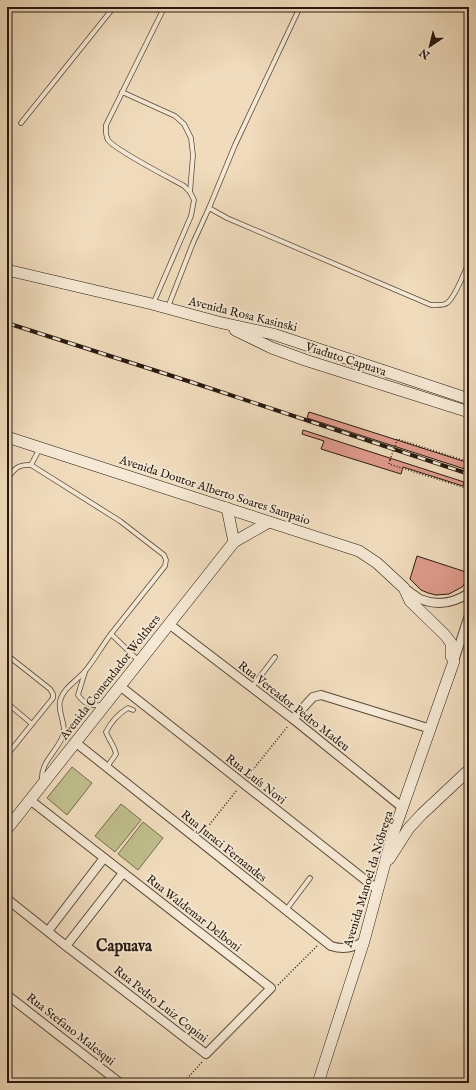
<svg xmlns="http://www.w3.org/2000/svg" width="476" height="1090" font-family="'IM FELL English',serif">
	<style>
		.green { fill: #c0bf8d; stroke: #746c4e }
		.building { fill: #e29c8e; stroke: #27190f }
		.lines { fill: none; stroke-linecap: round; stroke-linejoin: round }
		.service-casing { stroke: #594a3a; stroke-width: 5.5 }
		.minor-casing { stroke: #594a3a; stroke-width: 10 }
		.secondary-casing { stroke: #27190f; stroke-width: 12 }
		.path { stroke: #27190f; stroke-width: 1.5; stroke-dasharray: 1 2; stroke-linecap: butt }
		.service { stroke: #f5e8d4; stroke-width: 4 }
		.minor { stroke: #f5e8d4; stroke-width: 8 }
		.secondary { stroke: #f5e8d4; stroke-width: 11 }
		.rail-casing { stroke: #27190f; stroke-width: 4 }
		.rail { stroke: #f5e8d4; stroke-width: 2.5; stroke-dasharray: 8; stroke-linecap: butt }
		.path-bridge { stroke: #27190f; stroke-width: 1.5; stroke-dasharray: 1 2; stroke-linecap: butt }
		.labels { text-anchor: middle; stroke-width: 3.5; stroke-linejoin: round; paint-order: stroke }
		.street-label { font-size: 12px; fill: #27190f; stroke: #f5e8d4 }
		.district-label { font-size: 16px; font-weight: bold; fill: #27190f; stroke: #f5e8d4 }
	</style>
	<rect width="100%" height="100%" fill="#f0dcbd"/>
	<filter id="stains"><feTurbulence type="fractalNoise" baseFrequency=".005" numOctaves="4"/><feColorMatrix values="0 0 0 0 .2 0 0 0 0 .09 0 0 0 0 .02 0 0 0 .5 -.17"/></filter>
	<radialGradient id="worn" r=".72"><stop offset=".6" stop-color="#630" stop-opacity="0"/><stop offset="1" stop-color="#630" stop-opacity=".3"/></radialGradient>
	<!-- green -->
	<g class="green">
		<polygon points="72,767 92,783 67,815 47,798"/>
		<polygon points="121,804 141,820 115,852 95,836"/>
		<polygon points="143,822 163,838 138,870 118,854"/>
	</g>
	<!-- building -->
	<g class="building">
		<polygon points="309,412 469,463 468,470 307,418"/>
		<polygon points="303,430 464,482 463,486 403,467 401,474 321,449 324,441 302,434"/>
		<polygon points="417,556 469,573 469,578 462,587 449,594 436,595 428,593 421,590 410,579"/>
	</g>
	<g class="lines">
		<!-- service casing -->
		<g class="service-casing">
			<g id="service">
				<path d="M300,7L235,145L209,208L227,218L431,305C436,305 443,306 447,303C455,298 465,271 469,262"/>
				<polyline points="122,92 175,116 184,124 191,138 193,155 190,192"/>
				<polyline points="21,123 114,7"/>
				<path d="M153,304L191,216L194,200L190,192L184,186C170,178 115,150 108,140C105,135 106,131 106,125L162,12V7"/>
				<polyline points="168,307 193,243 209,208"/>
				<polyline points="31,465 40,448"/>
				<path d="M7,479C15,469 17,464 31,465L120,521L164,555L166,560L165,566L111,634L139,661"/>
				<polyline points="7,655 50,689 53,694 53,698 7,755"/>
				<path d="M85,672L78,695C85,705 91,706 103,705"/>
				<polyline points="252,687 275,657"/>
				<polyline points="7,703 32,724"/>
				<path d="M107,767L116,754C115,747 109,740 106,732C111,722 118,714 128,708L133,710"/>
				<path d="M42,781C40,764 54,754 61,740C69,726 57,714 60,701C63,688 78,680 86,670C95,659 102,646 111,634"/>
				<polyline points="286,910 310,878"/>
			</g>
		</g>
		<!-- minor casing -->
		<g class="minor-casing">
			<g id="minor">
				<path d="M404,588C409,591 415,596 420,599C437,606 454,603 469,593"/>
				<polyline points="169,624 293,719 403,808"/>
				<polyline points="454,661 469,615"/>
				<polyline points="120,686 378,890"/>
				<polyline points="293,719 313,697 321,695 431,729"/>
				<path d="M75,742L331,946C344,950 353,948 364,941"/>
				<polyline points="7,899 66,946 206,1054 271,988 30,800"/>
				<polyline points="48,931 104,858"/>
				<polyline points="66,946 123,873"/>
				<polyline points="7,995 120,1083"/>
			</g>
		</g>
		<!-- secondary casing -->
		<g class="secondary-casing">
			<g id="secondary">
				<polyline points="7,270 152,304 218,322 273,334 469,399"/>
				<polyline points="235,330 272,348 305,360 469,412"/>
				<polyline points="7,437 359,551 377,563 404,588 410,601 445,635 451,643 451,656 454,661 392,837 364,941 318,1083"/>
				<polyline points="227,508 234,542"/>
				<polyline points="7,829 234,542 269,522"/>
				<polyline points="389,859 409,828 422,814 469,770"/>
			</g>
		</g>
		<!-- path -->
		<g class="path">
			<polyline points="396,443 397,439 469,462"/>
			<polyline points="390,460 389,464 469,489"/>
			<polyline points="247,777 288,726"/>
			<polyline points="202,834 237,790"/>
			<polyline points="278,985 318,945"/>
			<polyline points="183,1083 203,1061"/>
		</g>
		<!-- service -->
		<use href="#service" class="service"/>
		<!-- minor -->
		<use href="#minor" class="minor"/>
		<!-- secondary -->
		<use href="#secondary" class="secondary"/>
		<!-- rail casing -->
		<g class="rail-casing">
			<polyline id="rail" points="7,323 191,382 469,474"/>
		</g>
		<!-- rail -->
		<use href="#rail" class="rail"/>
		<!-- path-bridge -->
		<polyline class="path-bridge" points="390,460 396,443"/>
	</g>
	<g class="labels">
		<!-- street labels -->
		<g class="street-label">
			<text transform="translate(243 314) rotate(14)" y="4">Avenida Rosa Kasinski</text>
			<text transform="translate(346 359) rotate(18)" y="4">Viaduto Capuava</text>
			<text transform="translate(215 490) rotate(18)" y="4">Avenida Doutor Alberto Soares Sampaio</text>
			<text transform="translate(110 677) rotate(-52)" y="4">Avenida Comendador Wolthers</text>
			<text transform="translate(294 706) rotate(38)" y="4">Rua Vereador Pedro Madeu</text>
			<text transform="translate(256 779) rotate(38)" y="4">Rua Luís Novi</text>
			<text transform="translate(224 846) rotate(39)" y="4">Rua Juraci Fernandes</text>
			<text transform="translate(368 879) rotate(-73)" y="4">Avenida Manoel da Nóbrega</text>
			<text transform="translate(194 913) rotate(38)" y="4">Rua Waldemar Delboni</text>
			<text transform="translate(161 1004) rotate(38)" y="4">Rua Pedro Luiz Copini</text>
			<text transform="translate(71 1029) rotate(38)" y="4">Rua Stefano Malesqui</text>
		</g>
		<!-- district labels -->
		<g class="district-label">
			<text x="124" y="951">Capuava</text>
		</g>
	</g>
	<!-- margin -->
	<rect width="476" height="1090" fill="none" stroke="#f0dcbd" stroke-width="24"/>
	<rect x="8" y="8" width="460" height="1074" fill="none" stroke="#27190f" stroke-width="2"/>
	<rect x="12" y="12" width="452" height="1066" fill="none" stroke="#27190f"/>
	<!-- north arrow -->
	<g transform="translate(430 46) rotate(215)" stroke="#f5e8d4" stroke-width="3" paint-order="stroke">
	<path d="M0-3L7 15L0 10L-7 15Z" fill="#27190f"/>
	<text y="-6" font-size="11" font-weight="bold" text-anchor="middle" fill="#27190f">N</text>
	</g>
	<rect width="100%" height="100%" filter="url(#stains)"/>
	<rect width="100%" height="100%" fill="url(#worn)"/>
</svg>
